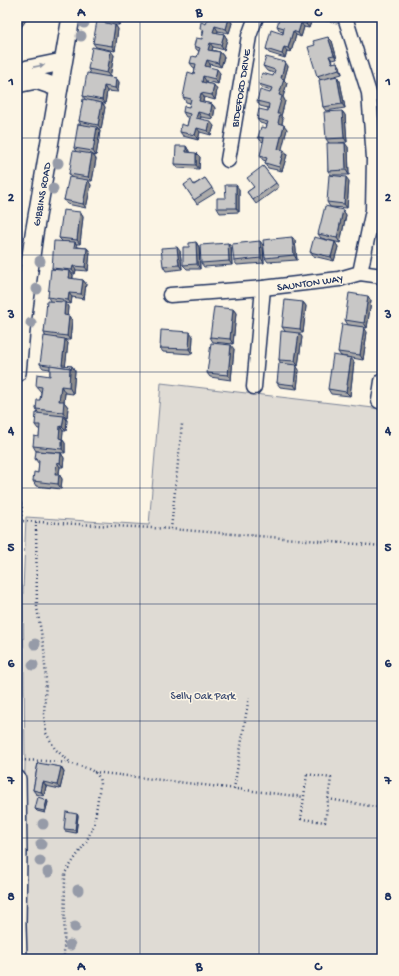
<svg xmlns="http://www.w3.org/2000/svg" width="399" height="976" font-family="'Gochi Hand',sans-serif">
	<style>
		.green { fill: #dfdbd4; stroke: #7d8599 }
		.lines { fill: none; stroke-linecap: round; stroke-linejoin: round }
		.minor-casing { stroke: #1b2f5e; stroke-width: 17 }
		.tertiary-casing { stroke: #1b2f5e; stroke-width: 20 }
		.path { stroke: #1b2f5e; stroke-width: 2.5; stroke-dasharray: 1 3; stroke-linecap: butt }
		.minor { stroke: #fcf5e5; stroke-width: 14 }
		.tertiary { stroke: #fcf5e5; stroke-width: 17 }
		.tree { fill: #969ba8 }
		.wall { fill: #acabaa; stroke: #1b2f5e }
		.shaded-wall { fill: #8c8b8b; stroke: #1b2f5e }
		.building { fill: #c8c7c6; stroke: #1b2f5e }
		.oneway { fill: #8c92a2 }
		.grid { fill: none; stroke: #1b2f5e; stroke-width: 1; stroke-opacity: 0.55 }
		.labels { text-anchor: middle; stroke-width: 3; stroke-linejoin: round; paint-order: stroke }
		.street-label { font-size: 11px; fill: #1b2f5e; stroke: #fcf5e5 }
		.park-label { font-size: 11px; fill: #425176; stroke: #fcf5e5 }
		.neatline { fill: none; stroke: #1b2f5e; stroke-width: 1.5 }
		.grid-label { font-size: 13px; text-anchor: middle; font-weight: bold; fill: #1b2f5e }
	</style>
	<rect width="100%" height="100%" fill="#fcf5e5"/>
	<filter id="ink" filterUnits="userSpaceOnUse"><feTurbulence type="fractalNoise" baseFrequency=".025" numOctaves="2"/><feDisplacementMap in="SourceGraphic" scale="8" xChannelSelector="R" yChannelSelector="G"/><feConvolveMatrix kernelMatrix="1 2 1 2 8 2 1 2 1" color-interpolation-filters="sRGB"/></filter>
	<g filter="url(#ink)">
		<!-- green -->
		<g class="green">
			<polygon points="315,17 338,17 343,25"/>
			<polygon points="161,383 382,409 382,959 25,959 23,850 25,763 23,590 26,517 149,525"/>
		</g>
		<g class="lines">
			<!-- minor casing -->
			<g class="minor-casing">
				<g id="minor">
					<polyline points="228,160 249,36 256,17"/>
					<polyline points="360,273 382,276"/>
					<polyline points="170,295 263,288 339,279 360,273 373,210 374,158 369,93 345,17"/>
					<polyline points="254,387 263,288"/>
					<polyline points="379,401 382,381"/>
				</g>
			</g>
			<!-- tertiary casing -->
			<g class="tertiary-casing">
				<g id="tertiary">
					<polyline points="17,74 28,69 62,62"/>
					<polyline points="17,84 36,80 59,88"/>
					<polyline points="17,373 21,330 34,234 71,17"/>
					<polyline points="17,779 18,853 17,923"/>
					<polyline points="17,925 18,959"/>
				</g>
			</g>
			<!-- path -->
			<g class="path">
				<polyline points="315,17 333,22"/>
				<polyline points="17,504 22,504 21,521 171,529 382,546"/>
				<polyline points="36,522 37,608 44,649 46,681 44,714 46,733 55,749 71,763"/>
				<polyline points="171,529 182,424"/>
				<path d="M17,760C39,761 76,760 94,772C99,775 100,780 100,785L94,825L86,842L65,873L64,959"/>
				<polyline points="94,772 304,797"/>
				<polygon points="307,774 331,778 325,822 301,819"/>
				<polyline points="234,789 249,696"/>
				<polyline points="328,799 382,808"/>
			</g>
			<!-- minor -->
			<use href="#minor" class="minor"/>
			<!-- tertiary -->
			<use href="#tertiary" class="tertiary"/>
		</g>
		<!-- trees -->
		<g class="tree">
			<circle cx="84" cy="23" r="5.5"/>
			<circle cx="81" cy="36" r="5.5"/>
			<circle cx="58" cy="163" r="5.5"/>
			<circle cx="53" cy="189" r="5.5"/>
			<circle cx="40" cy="261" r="5.5"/>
			<circle cx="37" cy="289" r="5.5"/>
			<circle cx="31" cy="323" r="5.5"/>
			<circle cx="35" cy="644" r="5.5"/>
			<circle cx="33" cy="665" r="5.5"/>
			<circle cx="43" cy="824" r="5.5"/>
			<circle cx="41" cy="844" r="5.5"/>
			<circle cx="40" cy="861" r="5.5"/>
			<circle cx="48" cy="872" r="5.5"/>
			<circle cx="78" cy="890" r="5.5"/>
			<circle cx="75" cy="927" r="5.5"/>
			<circle cx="70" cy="945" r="5.5"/>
		</g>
		<!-- wall -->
		<g class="wall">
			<polygon points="121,17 119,25 115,25 118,29 115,51 96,47 93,43 100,22 97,18"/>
			<polygon points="207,17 222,17 229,18 232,23 229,33 218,31 217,33 224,34 227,39 224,50 213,47 212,50 220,52 224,57 221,67 210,64 209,67 220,73 218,84 206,81 206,83 214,85 217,90 215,100 204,97 203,102 212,104 215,108 213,119 201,117 200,119 214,126 211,135 200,132 198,140 183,136 180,132 187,126 189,117 186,117 183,112 189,107 190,103 186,102 183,97 194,74 195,68 193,67 190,63 197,57 199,51 197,50 194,46 202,39 203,33 200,28 206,24 208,17"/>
			<polygon points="293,18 312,19 309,28 304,27 301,37 296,35 291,52 287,51 285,58 269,53 266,49 283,34 283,32 280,31 277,26"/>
			<polygon points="328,37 332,41 337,59 332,60 333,63 337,62 340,66 342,74 328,78 337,76 340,81 345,108 326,111 323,107 320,79 317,76"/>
			<polygon points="114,55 110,77 116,78 119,82 118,92 107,91 105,104 103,104 105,107 101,129 98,129 100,131 96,156 93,155 96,159 92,181 88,181 91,185 86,208 67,204 64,200 71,177 69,174 76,152 74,148 81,125 79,121 85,99 83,96 90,73 88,69"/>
			<polygon points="263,66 288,66 284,80 287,83 283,97 285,101 281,116 283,119 282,124 287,129 281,150 287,155 282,171 268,168 265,163 266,161 263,160 260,156 264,142 261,141 258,137 266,128 267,125 260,123 257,119 268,111 268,108 260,106 257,101 270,93 271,91 262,88 259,84 273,76 274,73 267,71"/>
			<polygon points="342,111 345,115 347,142 339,143 348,147 349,175 331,175 328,171 329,143 326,139"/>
			<polygon points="186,146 189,151 189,153 200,157 199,169 178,168 175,164"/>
			<polygon points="263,166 279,187 256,204 247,192 254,187"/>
			<polygon points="205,178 215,193 197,204 184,185 195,184"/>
			<polygon points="349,181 347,208 330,207 327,202"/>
			<polygon points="239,189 239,212 220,213 217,208 226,198"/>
			<polygon points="343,210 346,215 340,243 321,238 318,234"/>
			<polygon points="80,212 83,217 80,244 76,244 78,247 87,248 90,252 88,271 76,270 75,274 72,274 73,275 73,279 83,280 86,284 84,299 72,297 71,304 66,303 68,307 67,316 72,320 70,340 65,340 68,343 65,366 72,366 75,371 73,394 65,393 64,402 68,407 67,418 65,418 67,420 66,431 63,431 62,439 65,443 65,453 36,451 33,446 39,437 40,429 38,429 35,425 39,414 36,409 40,400 41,392 36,386 50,376 50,369 43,368 40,364 46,337 44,333 50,301 48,297 53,269 52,268 62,241 59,238"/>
			<polygon points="292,237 295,241 297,260 268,262 265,258"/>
			<polygon points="196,242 199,247 200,269 187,269 183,265 189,247"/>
			<polygon points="335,242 338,247 334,261 313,256 310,252"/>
			<polygon points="228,243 231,247 232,265 204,267 201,263"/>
			<polygon points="263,245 264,263 237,265 234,261"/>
			<polygon points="180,251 182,269 166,271 163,266"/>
			<polygon points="371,301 367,328 348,325 345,320"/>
			<polygon points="303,302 306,306 303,333 299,333 302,337 298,366 296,366 299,370 297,389 280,387 277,383 281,364 279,360 285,331 282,327"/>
			<polygon points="233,309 236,313 233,344 213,342 210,337"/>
			<polygon points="367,332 363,360 341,356 338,352"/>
			<polygon points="193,336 192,354 163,352 160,348"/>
			<polygon points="234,349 231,380 210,377 207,373"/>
			<polygon points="354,362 350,396 331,394 328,389"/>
			<polygon points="61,453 64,458 63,467 60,467 59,474 62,479 61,489 36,486 33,481 38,473 39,464 35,459"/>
			<polygon points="38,763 64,772 60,789 46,786 44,796 36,794 33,790"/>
			<polygon points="48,802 45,813 37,811 35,809"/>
			<polygon points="77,814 78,816 76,833 65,831 64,829"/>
		</g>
		<!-- shaded-wall -->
		<g class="shaded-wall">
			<polygon points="22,17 26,17 27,19 17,33 17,24"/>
			<polygon points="117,17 121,17 119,25 116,21"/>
			<polygon points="308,17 310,17 312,19 309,28 306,24"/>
			<polygon points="229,18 232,23 229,33 226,29"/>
			<polygon points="301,23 304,27 301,37 298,33"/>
			<polygon points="115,25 118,29 115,51 112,46"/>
			<polygon points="215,26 218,31 216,36 213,32"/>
			<polygon points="293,31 296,35 291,52 288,48"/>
			<polygon points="224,34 227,39 224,50 221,45"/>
			<polygon points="328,37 332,41 337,59 334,55"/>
			<polygon points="210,43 213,47 211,54 208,50"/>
			<polygon points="284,47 287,51 285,58 282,54"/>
			<polygon points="111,51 114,55 110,77 107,73"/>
			<polygon points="220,52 224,57 221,67 218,63"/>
			<polygon points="329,56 332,60 335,67 332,63"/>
			<polygon points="207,60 210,64 208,71 205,66"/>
			<polygon points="285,62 288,66 284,80 287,83 283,97 285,101 281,116 283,119 281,128 278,123 277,114 281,78"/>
			<polygon points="337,62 340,66 342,74 339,69"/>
			<polygon points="217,69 220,73 218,84 215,79"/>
			<polygon points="203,76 206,81 205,87 202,82"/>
			<polygon points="337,76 340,81 345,108 342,104"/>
			<polygon points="116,78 119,82 118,92 115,88"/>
			<polygon points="214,85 217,90 215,100 212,95"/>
			<polygon points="104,86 107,91 105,104 102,100"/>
			<polygon points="201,93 204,97 202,105 199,101"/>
			<polygon points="102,103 105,107 101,129 98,125"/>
			<polygon points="212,104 215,108 213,119 210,115"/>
			<polygon points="342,111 345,115 347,142 344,138"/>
			<polygon points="198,112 201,117 199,122 196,118"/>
			<polygon points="210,121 214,126 211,135 208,131"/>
			<polygon points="284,125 287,129 281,153 278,149"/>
			<polygon points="97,127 100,131 96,156 93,151"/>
			<polygon points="197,128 200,132 198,140 195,135"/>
			<polygon points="345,143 348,147 349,175 346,170"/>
			<polygon points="186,146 189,151 189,157 186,152"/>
			<polygon points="284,150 287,155 282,171 279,167"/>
			<polygon points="196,153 200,157 199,169 196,165"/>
			<polygon points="92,154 96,159 92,181 88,177"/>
			<polygon points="346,177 349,181 347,208 344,204"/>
			<polygon points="88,180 91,185 86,208 83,204"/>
			<polygon points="236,185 239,189 239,212 236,208"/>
			<polygon points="343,210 346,215 340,243 337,238"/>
			<polygon points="80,212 83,217 80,244 77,240"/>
			<polygon points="292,237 295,241 297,260 294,255"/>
			<polygon points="260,241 263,245 264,263 261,258"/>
			<polygon points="75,242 78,247 77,251 74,247"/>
			<polygon points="196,242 199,247 200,269 197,264"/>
			<polygon points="335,242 338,247 334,261 331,257"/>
			<polygon points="228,243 231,247 232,265 229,261"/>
			<polygon points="177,247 180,251 182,269 179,265"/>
			<polygon points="87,248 90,252 88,271 85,267"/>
			<polygon points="73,266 76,270 75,274 72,270"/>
			<polygon points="70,271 73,275 72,283 69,278"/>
			<polygon points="83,280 86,284 84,299 81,294"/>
			<polygon points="69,293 72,297 71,304 68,300"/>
			<polygon points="368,296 371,301 367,328 364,323"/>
			<polygon points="65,302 68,307 67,320 64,315"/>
			<polygon points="303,302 306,306 303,333 300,329"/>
			<polygon points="233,309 236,313 233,344 230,339"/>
			<polygon points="69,316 72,320 70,340 67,336"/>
			<polygon points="364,327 367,332 363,360 360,355"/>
			<polygon points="190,332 193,336 192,354 189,349"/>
			<polygon points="299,333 302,337 298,366 295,361"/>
			<polygon points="65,339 68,343 65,369 62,365"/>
			<polygon points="231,345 234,349 231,380 228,375"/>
			<polygon points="351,358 354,362 350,396 346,392"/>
			<polygon points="296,365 299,370 297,389 294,385"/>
			<polygon points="72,366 75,371 73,394 69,387 70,368"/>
			<polygon points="61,386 65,393 64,402 68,407 67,418 63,412 59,401"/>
			<polygon points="64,416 67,420 66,431 62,427"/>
			<polygon points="60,426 63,431 62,443 59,438"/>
			<polygon points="62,439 65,443 65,453 62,449"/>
			<polygon points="61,453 64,458 63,467 60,463"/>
			<polygon points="57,462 60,467 58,478 55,474"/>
			<polygon points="59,474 62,479 61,489 58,484"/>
			<polygon points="61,767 64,772 60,789 57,785"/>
			<polygon points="43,782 46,786 44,796 41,792"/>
			<polygon points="47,800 48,802 45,813 44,811"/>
			<polygon points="77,814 78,816 76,833 75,830"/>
		</g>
		<!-- building -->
		<g class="building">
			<polygon points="17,17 22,17 17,24"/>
			<polygon points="98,17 117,17 116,21 97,18"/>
			<polygon points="208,17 222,17 229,18 226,29 215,26 213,32 224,34 221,45 210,43 208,50 220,52 218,63 207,60 205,66 217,69 215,79 203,76 202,82 214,85 212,95 201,93 199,101 212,104 210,115 198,112 196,118 210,121 208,131 197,128 195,135 180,132 181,124 187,126 190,114 183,112 184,106 189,107 191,99 183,97 188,72 194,74 196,64 190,63 192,56 197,57 200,48 194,46 196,38 202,39 204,30 200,28 201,22 206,24"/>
			<polygon points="280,17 289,17 293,18 293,17 308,17 306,24 301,23 298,33 293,31 288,48 284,47 282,54 266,49 271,30 283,34 284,28 277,26"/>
			<polygon points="97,21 115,25 112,46 93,43"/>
			<polygon points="328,37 334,55 329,56 332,63 337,62 339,69 317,76 308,47 315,45 313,41"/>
			<polygon points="92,47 111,51 107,73 88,69"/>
			<rect x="381" y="55" width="1" height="18"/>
			<polygon points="266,57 285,62 281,78 284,79 279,95 282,96 277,114 280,114 278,123 284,125 278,149 284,150 279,167 265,163 267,158 260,156 264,138 258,137 261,127 266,128 268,122 257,119 259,109 268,111 269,104 257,101 260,90 270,93 272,88 259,84 262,73 273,76 275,70 263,66"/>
			<polygon points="87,73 116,78 115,88 104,86 102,100 83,96"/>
			<polygon points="337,76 342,104 323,107 319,80"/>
			<polygon points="83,99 102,103 98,125 79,121"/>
			<polygon points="342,111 344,138 326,139 324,112"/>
			<polygon points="78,124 97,127 93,151 74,148"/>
			<polygon points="327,143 345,143 346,170 328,171"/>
			<polygon points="176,146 186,146 186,152 196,153 196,165 175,164"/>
			<polygon points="73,151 92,154 88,177 69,174"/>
			<polygon points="263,166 276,183 253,200 247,192 254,187 247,178"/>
			<polygon points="329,175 346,177 344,204 327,202"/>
			<polygon points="69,177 88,180 83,204 64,200"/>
			<polygon points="205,178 212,188 194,200 184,185 191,180 194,185"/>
			<polygon points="225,185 236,185 236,208 217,208 217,198 226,198"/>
			<polygon points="325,206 343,210 337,238 318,234"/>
			<polygon points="63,210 80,212 77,240 59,238"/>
			<polygon points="292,237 294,255 265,258 263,240"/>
			<polygon points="314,237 335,242 331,257 310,252"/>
			<polygon points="54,241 75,242 74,247 87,248 85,267 73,266 72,270 52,268"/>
			<polygon points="260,241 261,258 234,261 232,244"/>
			<polygon points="196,242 197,264 183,265 183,247 189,247 189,243"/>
			<polygon points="228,243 229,261 201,263 200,245"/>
			<polygon points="177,247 179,265 163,266 161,248"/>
			<polygon points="51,269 70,271 69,278 83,280 81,294 69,293 68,300 48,297"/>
			<polygon points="349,293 368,296 364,323 345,320"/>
			<polygon points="285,300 303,302 300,329 282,327"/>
			<polygon points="47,301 65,302 64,315 69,316 67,336 44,333"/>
			<polygon points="214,307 233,309 230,339 210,337"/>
			<polygon points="342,324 364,327 360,355 338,352"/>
			<polygon points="161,330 190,332 189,349 160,348"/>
			<polygon points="281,331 299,333 295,361 279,360"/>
			<polygon points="44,336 65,339 62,365 72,366 71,370 70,368 40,364"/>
			<polygon points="211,343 231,345 228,375 207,373"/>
			<polygon points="333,355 351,358 346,392 328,389"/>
			<polygon points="279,363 296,365 294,385 277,383"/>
			<polygon points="50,365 70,368 69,387 61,386 59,401 64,401 63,412 36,409 37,400 40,400 42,387 36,386 37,374 50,376"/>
			<polygon points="36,413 64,416 62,427 60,426 59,438 62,439 62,449 33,446 34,436 39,437 40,425 35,425"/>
			<polygon points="36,451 61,453 60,463 57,462 55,474 59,474 58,484 33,481 34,472 38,473 39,460 35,459"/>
			<polygon points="38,763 61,767 57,785 43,782 41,792 33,790"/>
			<polygon points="38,797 47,800 44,811 35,809"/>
			<polygon points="66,812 77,814 75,830 64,829"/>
		</g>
		<!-- one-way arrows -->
		<defs><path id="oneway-solid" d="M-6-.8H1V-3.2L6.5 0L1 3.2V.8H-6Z"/></defs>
		<use class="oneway" href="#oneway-solid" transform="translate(39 66) rotate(-11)"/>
	</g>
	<!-- grid -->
	<path class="grid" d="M140,17V959M259,17V959M17,138H382M17,255H382M17,372H382M17,488H382M17,604H382M17,721H382M17,838H382"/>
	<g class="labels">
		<!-- street labels -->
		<g class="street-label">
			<text transform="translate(240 88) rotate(-81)" y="4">BIDEFORD DRIVE</text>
			<text transform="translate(41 194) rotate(-80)" y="4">GIBBINS ROAD</text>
			<text transform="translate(310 282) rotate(-8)" y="4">SAUNTON WAY</text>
		</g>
		<!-- park labels -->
		<g class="park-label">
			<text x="203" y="699">Selly Oak Park</text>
		</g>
	</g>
	<!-- margin -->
	<rect width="399" height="976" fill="none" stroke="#fcf5e5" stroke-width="44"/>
	<rect x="22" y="22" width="355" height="932" class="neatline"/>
	<g class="grid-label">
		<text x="81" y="16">A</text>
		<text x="199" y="16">B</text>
		<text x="318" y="16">C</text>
		<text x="11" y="85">1</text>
		<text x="388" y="85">1</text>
		<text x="11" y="201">2</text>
		<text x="388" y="201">2</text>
		<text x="11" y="318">3</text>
		<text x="388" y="318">3</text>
		<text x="11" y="434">4</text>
		<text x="388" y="434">4</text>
		<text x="11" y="551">5</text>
		<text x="388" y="551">5</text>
		<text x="11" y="667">6</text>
		<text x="388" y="667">6</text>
		<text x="11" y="784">7</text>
		<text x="388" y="784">7</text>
		<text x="11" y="900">8</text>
		<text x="388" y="900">8</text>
		<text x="81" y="970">A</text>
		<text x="199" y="970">B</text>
		<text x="318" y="970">C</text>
	</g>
</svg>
